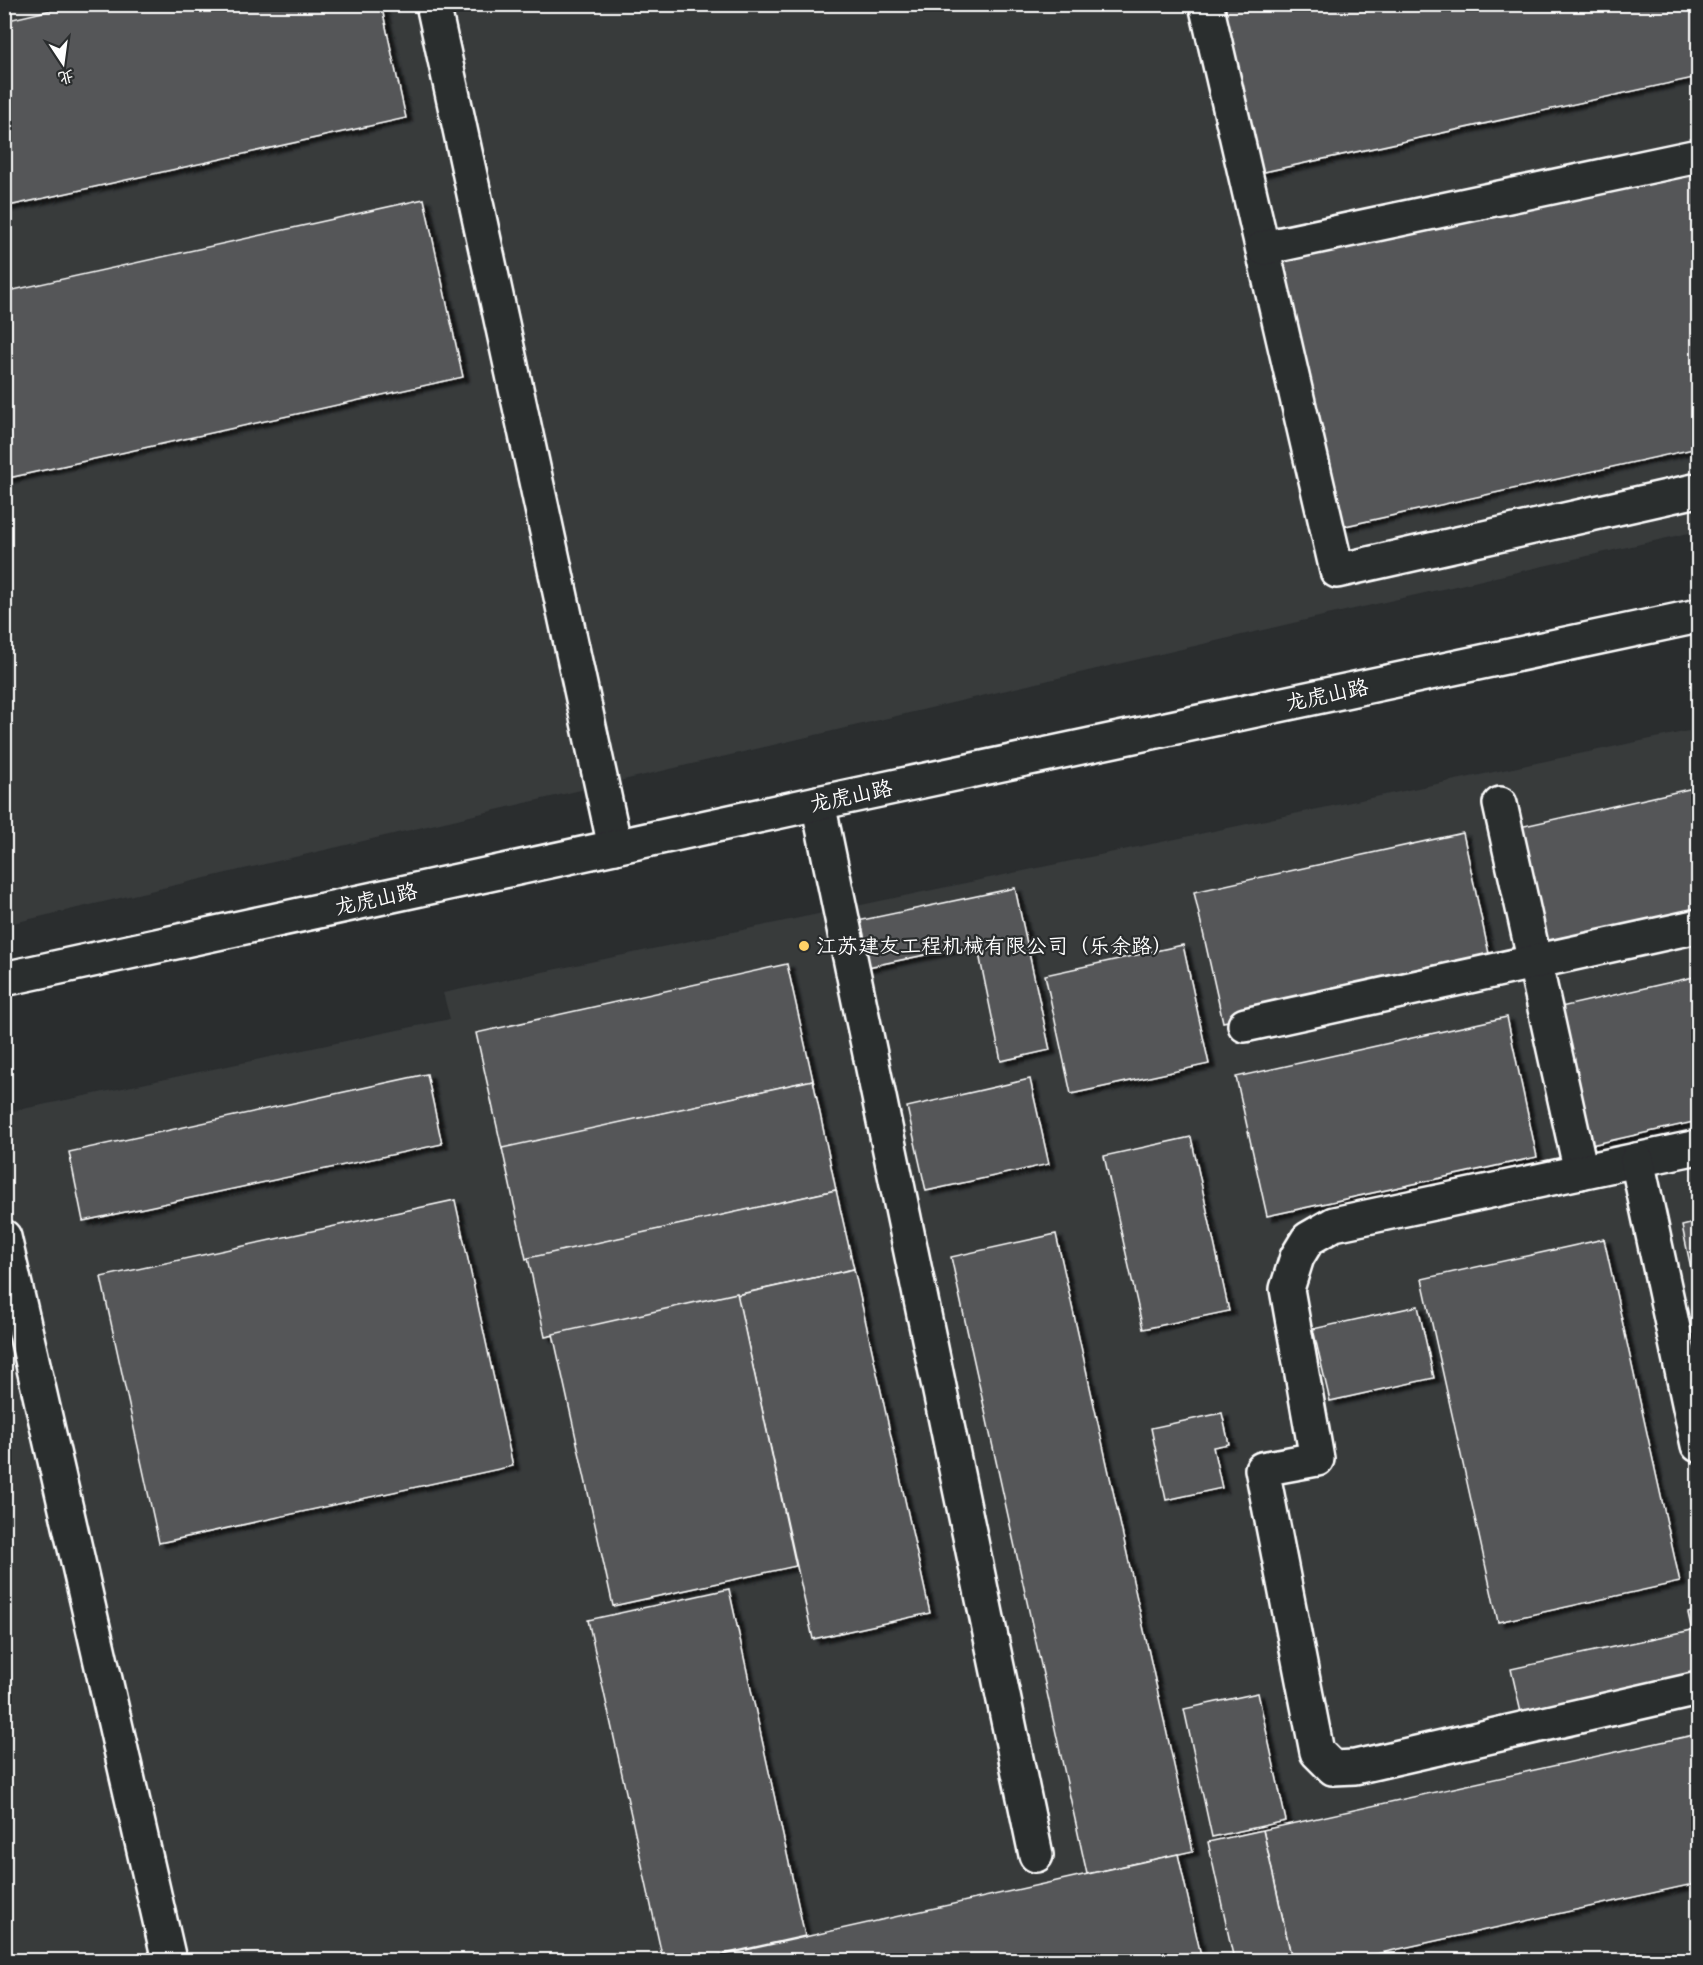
<svg xmlns="http://www.w3.org/2000/svg" width="1703" height="1965" font-family="Sriracha,'LXGW WenKai TC',sans-serif">
	<style>
		.built { fill: #373a3b }
		.building { fill: #555758; stroke: #fff; stroke-width: 1.5; filter: url(#shadow) }
		.lines { fill: none; stroke-linecap: round; stroke-linejoin: round }
		.minor-casing { stroke: #fff; stroke-width: 38 }
		.minor { stroke: #2a2d2e; stroke-width: 33 }
		.poi-dot { fill: #ffd166; stroke: #2a2d2e; stroke-width: 2 }
		.labels { text-anchor: middle; stroke-width: 4.5; stroke-linejoin: round; paint-order: stroke }
		.street-label { font-size: 21px; fill: #fff; stroke: #2a2d2e }
		.poi-label { font-size: 21px; fill: #fff; stroke: #2a2d2e; text-anchor: start }
	</style>
	<defs>
		<filter id="shadow"><feDropShadow dx="6" dy="4" stdDeviation="1.5" flood-color="#0009"/></filter>
	</defs>
	<rect width="100%" height="100%" fill="#2a2d2e"/>
	<filter id="ink" filterUnits="userSpaceOnUse"><feTurbulence type="fractalNoise" baseFrequency=".0167" numOctaves="2"/><feDisplacementMap in="SourceGraphic" scale="12" xChannelSelector="R" yChannelSelector="G"/><feConvolveMatrix kernelMatrix="1 2 1 2 8 2 1 2 1" color-interpolation-filters="sRGB"/></filter>
	<g filter="url(#ink)">
		<!-- built -->
		<g class="built">
			<polygon points="4,5 1698,5 1698,531 1323,616 5,925"/>
			<polygon points="1698,729 1698,1960 5,1960 4,1113 450,1019 443,993"/>
		</g>
		<!-- building -->
		<g class="building">
			<polygon points="77,4 381,4 406,118 4,207 4,21"/>
			<polygon points="1217,4 1698,4 1698,77 1255,174"/>
			<polygon points="1698,169 1698,448 1336,528 1277,262"/>
			<polygon points="424,199 463,377 4,479 4,292"/>
			<polygon points="1698,787 1698,920 1539,955 1511,829"/>
			<polygon points="1463,833 1491,963 1223,1022 1194,892"/>
			<polygon points="1015,888 1050,1050 1001,1061 977,944 863,968 853,922"/>
			<polygon points="1183,945 1209,1064 1071,1094 1045,975"/>
			<polygon points="787,964 813,1080 502,1149 476,1033"/>
			<polygon points="1698,976 1698,1121 1582,1147 1552,1009"/>
			<polygon points="1507,1017 1537,1157 1267,1216 1236,1077"/>
			<polygon points="427,1074 442,1144 83,1221 69,1152"/>
			<polygon points="1030,1079 1049,1164 926,1191 907,1107"/>
			<polygon points="813,1080 836,1190 526,1259 502,1148"/>
			<polygon points="1191,1137 1229,1311 1143,1329 1104,1156"/>
			<polygon points="836,1190 854,1269 545,1337 528,1258"/>
			<polygon points="455,1200 513,1466 159,1543 101,1277"/>
			<polygon points="1698,1222 1698,1301 1682,1226"/>
			<polygon points="1056,1234 1193,1851 1087,1874 951,1257"/>
			<polygon points="1604,1239 1680,1582 1498,1622 1422,1279"/>
			<polygon points="854,1269 930,1613 813,1639 737,1295"/>
			<polygon points="737,1293 796,1566 613,1606 553,1334"/>
			<polygon points="1418,1306 1434,1378 1330,1401 1313,1329"/>
			<polygon points="1222,1413 1229,1444 1213,1447 1222,1488 1166,1500 1151,1428"/>
			<polygon points="729,1589 805,1936 697,1960 663,1960 588,1620"/>
			<polygon points="1698,1610 1698,1660 1688,1613"/>
			<polygon points="1692,1630 1698,1660 1698,1678 1522,1717 1511,1669"/>
			<polygon points="1258,1693 1286,1821 1212,1837 1184,1709"/>
			<polygon points="1698,1734 1698,1883 1349,1960 1292,1960 1263,1830"/>
			<polygon points="1263,1830 1292,1960 1234,1960 1208,1842"/>
			<polygon points="1178,1854 1202,1960 711,1960 710,1958"/>
		</g>
		<g class="lines">
			<!-- minor casing -->
			<g class="minor-casing">
				<g id="minor">
					<polyline points="433,4 615,847"/>
					<polyline points="1206,4 1337,571 1698,490"/>
					<polyline points="1263,248 1698,156"/>
					<polyline points="818,803 1036,1855"/>
					<polyline points="1500,804 1581,1172"/>
					<polyline points="4,979 818,803 1698,616"/>
					<polyline points="1245,1025 1698,926"/>
					<polyline points="1698,1147 1334,1224 1308,1239 1297,1257 1287,1289 1317,1459 1262,1469 1317,1752 1333,1768 1355,1767 1698,1689"/>
					<polyline points="1637,1160 1698,1445"/>
					<polyline points="4,1237 169,1960"/>
				</g>
			</g>
			<!-- minor -->
			<use href="#minor" class="minor"/>
		</g>
	</g>
	<!-- markers -->
	<circle class="poi-dot" cx="804" cy="946" r="6"/>
	<g class="labels">
		<!-- street labels -->
		<g class="street-label">
			<text transform="translate(1327 695) rotate(-12)" y="7">龙虎山路</text>
			<text transform="translate(851 796) rotate(-12)" y="7">龙虎山路</text>
			<text transform="translate(376 899) rotate(-12)" y="7">龙虎山路</text>
		</g>
		<!-- poi labels -->
		<g class="poi-label">
			<text x="816" y="953">江苏建友工程机械有限公司（乐余路）</text>
		</g>
	</g>
	<!-- margin -->
	<rect width="1703" height="1965" fill="none" stroke="#2a2d2e" stroke-width="24"/>
	<rect x="12" y="12" width="1679" height="1941" fill="none" stroke="#fff" stroke-width="2" filter="url(#ink)"/>
	<!-- north arrow -->
	<g transform="translate(63 63) rotate(167)" stroke="#2a2d2e" stroke-width="4.5" paint-order="stroke">
	<path d="M0-4.5L10 22L0 15L-10 22Z" fill="#ffffff"/>
	<text y="-9" font-size="16" font-weight="bold" text-anchor="middle" fill="#ffffff">北</text>
	</g>
</svg>
